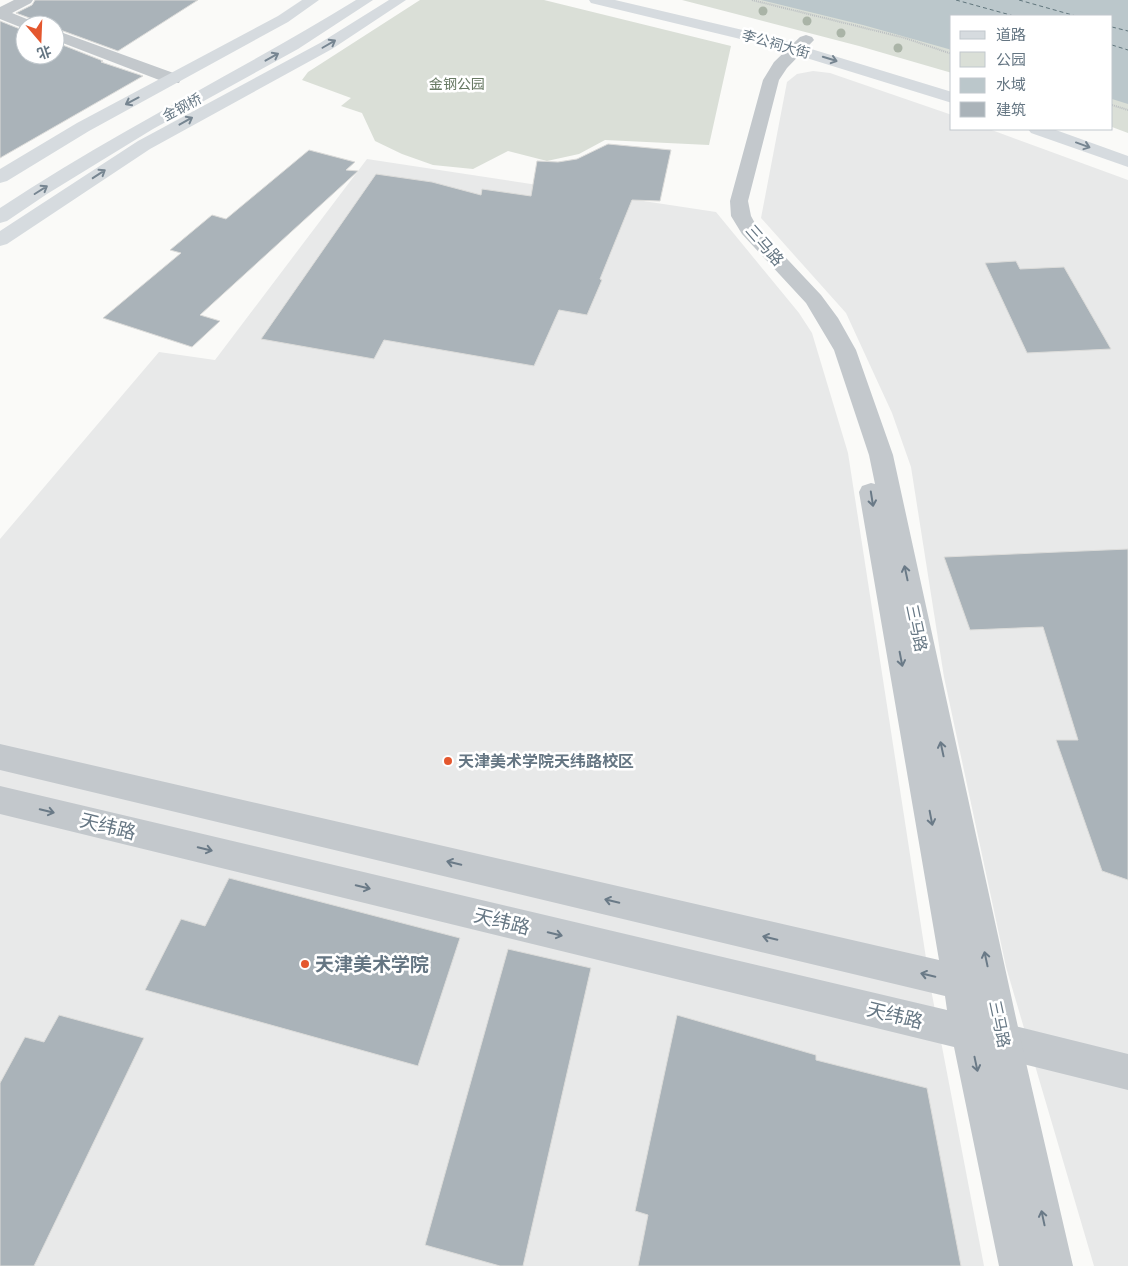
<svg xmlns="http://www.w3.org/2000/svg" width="1128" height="1266" font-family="'Fira Sans Condensed','Noto Sans SC',sans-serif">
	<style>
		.built { fill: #e8e9e9 }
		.green { fill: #dadfd7 }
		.water { fill: #bbc7cb }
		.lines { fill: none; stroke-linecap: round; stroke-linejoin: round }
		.ferry { stroke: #60757c; stroke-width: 1; stroke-dasharray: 4 3; stroke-linecap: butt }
		.building { fill: #aab3b9; stroke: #dcdcda }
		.path { stroke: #bbbfc2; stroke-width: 2; stroke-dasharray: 1 1; stroke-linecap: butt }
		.pedestrian { fill: #c3c8cc; fill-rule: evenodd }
		.minor { fill: #c3c8cc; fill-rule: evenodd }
		.tertiary { fill: #c3c8cc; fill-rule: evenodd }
		.secondary { fill: #d6dbdf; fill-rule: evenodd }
		.primary { fill: #d6dbdf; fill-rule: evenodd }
		.tree { fill: #aab4a7 }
		.oneway { stroke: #768591 }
		.oneway2 { stroke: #6a7a87 }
		.poi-dot { fill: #e4572e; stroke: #fff; stroke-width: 2 }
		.labels { text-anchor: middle; stroke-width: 5; stroke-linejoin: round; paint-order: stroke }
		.far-street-label { font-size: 14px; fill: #657683; stroke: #fff }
		.far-park-label { font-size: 14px; fill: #687a64; stroke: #fff }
		.street-label { font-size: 16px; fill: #657683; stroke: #fff }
		.poi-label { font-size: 16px; font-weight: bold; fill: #657683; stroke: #fff; text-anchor: start }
		.near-street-label { font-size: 19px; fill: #657683; stroke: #fff }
		.near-poi-label { font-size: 19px; font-weight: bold; fill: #657683; stroke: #fff; text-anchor: start }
	</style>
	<rect width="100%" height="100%" fill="#fafaf8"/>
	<!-- built -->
	<g class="built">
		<polygon points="813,71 830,73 952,115 952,129 989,129 1128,180 1128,1266 1094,1266 1006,967 944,677 911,467 892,413 846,313 761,218 787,82 797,74"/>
		<polygon points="367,159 716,212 799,313 812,333 848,453 930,984 984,1266 0,1266 0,539 159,352 215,360"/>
	</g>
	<!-- green -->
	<g class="green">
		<polygon points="420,0 544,0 731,46 709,145 605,140 579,154 547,161 508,151 473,169 433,165 402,154 375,141 362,113 341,106 351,98 302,80 308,72"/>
		<polygon points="682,0 1128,0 1128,133 1112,127 1112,16 952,16 952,73 859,46"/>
	</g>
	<!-- water -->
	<polygon class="water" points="761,0 1128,0 1128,104 1112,99 1112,16 952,16 952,50 863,25"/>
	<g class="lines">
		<!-- ferry -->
		<g class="ferry">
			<polyline points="956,0 1014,16"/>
			<polyline points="1019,0 1076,16"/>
			<polyline points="1112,27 1128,31"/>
			<polyline points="1112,45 1128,50"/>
		</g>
	</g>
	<!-- building -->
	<g class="building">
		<polygon points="35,0 198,0 118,51 55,28 55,25 39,25 35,20 16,13 32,5"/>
		<polygon points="0,21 25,31 25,55 55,55 55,42 103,61 101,62 143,76 0,158"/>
		<polygon points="608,144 671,150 660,201 632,200 600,279 602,280 587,315 559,310 534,366 384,340 374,359 261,339 376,174 432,182 481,195 482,189 531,196 537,161 558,162 577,159"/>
		<polygon points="309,150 355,162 346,170 358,171 200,315 220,321 192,347 103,318 181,253 170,250 212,215 226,219"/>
		<polygon points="1016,261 1020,269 1064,267 1111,349 1027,353 985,263"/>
		<polygon points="1128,549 1128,880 1102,871 1056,740 1078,740 1043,627 970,630 944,557"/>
		<polygon points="229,878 460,938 418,1066 145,990 181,919 205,926"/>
		<polygon points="508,949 591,968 523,1266 500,1266 425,1245"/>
		<polygon points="59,1015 144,1038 34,1266 0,1266 0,1083 25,1037 44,1042"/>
		<polygon points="677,1015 816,1055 816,1060 927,1088 961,1266 638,1266 648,1215 635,1211"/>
	</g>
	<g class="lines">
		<!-- path -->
		<g class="path">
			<polyline points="752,0 905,38 952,54"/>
			<polyline points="1112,105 1128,110"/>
		</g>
		<!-- pedestrian -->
		<polygon class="pedestrian" points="1003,1023 1128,1054 1128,1090 1003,1059 990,1054 985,1041 990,1028"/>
		<!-- minor -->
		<g class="minor">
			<polygon points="14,0 33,0 31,3 12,13 34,22 37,25 25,25 25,29 0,19 0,7"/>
			<polygon points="55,30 179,75 181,79 179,83 167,83 55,40"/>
		</g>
		<!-- tertiary -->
		<polygon class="tertiary" points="806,35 812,37 814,40 787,68 779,80 748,201 751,216 757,227 821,295 838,318 856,350 893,455 1021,1041 1073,1266 999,1266 954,1047 0,814 0,786 947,1010 945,996 0,770 0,744 939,960 859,492 862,486 871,483 875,484 869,455 834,350 806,303 742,234 731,216 730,201 763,80 774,62 800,37"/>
		<!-- secondary -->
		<g class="secondary">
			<polygon points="302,0 319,0 288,22 89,131 7,181 0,183 0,169 77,123 278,16"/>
			<polygon points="389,0 406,0 332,49 150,149 7,244 0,246 0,231 138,141 320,43"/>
			<polygon points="589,0 615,0 772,37 952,92 952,103 761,44 591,3"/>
			<polygon points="1028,129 1053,129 1128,156 1128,167 1031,133"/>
		</g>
		<!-- primary -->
		<path class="primary" d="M356,0H373L298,49L153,129L47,194L7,221L0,223V208C114,132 239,72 356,0Z"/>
	</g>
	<!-- trees -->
	<g class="tree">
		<circle cx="763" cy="11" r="4.5"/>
		<circle cx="807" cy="21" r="4.5"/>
		<circle cx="841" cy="33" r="4.5"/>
		<circle cx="898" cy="48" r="4.5"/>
	</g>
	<!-- one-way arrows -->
	<defs><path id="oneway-shaft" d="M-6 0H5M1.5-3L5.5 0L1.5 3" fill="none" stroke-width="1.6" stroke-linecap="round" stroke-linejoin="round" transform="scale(1.25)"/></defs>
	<g class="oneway">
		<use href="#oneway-shaft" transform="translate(329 44) rotate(-30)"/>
		<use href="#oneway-shaft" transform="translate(272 57) rotate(-29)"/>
		<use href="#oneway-shaft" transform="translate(830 59) rotate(17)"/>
		<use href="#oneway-shaft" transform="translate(132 101) rotate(152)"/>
		<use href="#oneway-shaft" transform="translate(186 121) rotate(-29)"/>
		<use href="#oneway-shaft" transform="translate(1083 145) rotate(20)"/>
		<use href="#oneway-shaft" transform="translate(99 174) rotate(-33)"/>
		<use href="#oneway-shaft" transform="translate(41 190) rotate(-32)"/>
	</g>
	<g class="oneway2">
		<use href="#oneway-shaft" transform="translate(872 499) rotate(81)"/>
		<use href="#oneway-shaft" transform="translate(906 573) rotate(-102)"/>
		<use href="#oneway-shaft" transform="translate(901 659) rotate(79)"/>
		<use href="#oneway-shaft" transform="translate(942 749) rotate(-102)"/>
		<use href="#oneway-shaft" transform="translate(47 811) rotate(14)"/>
		<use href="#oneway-shaft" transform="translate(931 818) rotate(79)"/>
		<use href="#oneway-shaft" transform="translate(205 849) rotate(14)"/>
		<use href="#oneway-shaft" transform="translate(454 863) rotate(-167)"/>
		<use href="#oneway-shaft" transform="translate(363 887) rotate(14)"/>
		<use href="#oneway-shaft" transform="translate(612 901) rotate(-167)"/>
		<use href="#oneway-shaft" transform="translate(555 934) rotate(14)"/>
		<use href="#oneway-shaft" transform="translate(770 938) rotate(-167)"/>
		<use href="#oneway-shaft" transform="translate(986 959) rotate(-102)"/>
		<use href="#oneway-shaft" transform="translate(928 975) rotate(-167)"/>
		<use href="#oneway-shaft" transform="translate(976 1064) rotate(78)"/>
		<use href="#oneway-shaft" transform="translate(1043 1218) rotate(-102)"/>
	</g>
	<!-- markers -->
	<g class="poi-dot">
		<circle cx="448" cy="761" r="5"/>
		<circle cx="305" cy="964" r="5"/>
	</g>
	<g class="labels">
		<!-- far-street labels -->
		<g class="far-street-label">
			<text transform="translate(776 44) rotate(16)" y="5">李公祠大街</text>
			<text transform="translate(182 107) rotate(-28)" y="5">金钢桥</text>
		</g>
		<!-- far-park labels -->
		<g class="far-park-label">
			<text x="457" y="89">金钢公园</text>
		</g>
		<!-- street labels -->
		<g class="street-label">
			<text transform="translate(765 245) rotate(49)" y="6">三马路</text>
			<text transform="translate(917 628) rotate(78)" y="6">三马路</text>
			<text transform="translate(1000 1024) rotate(78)" y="6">三马路</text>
		</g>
		<!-- poi labels -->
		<g class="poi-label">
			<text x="458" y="767">天津美术学院天纬路校区</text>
		</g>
		<!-- near-street labels -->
		<g class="near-street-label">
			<text transform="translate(108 826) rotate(14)" y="7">天纬路</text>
			<text transform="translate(502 921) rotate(14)" y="7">天纬路</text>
			<text transform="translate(895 1015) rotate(14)" y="7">天纬路</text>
		</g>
		<!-- near-poi labels -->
		<g class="near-poi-label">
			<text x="315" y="971">天津美术学院</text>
		</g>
	</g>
	<!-- legend -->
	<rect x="950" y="15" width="162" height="115" fill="#ffffff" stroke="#c1c8cd"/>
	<rect x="960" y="31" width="25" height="8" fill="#d6dbdf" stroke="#c1c8cd"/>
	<text x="996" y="40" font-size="15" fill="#657683">道路</text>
	<rect x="960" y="52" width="25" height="15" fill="#dadfd7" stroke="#c1c8cd"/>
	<text x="996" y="65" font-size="15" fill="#657683">公园</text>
	<rect x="960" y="78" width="25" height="15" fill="#bbc7cb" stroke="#c1c8cd"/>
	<text x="996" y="90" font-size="15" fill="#657683">水域</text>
	<rect x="960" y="102" width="25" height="15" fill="#aab3b9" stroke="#c1c8cd"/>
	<text x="996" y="115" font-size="15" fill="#657683">建筑</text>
	<!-- north arrow -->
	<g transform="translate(40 40) rotate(161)"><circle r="24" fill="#ffffff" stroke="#c1c8cd"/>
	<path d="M0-4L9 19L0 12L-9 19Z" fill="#e4572e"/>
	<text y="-8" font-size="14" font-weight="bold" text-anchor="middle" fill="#657683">北</text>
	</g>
</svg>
